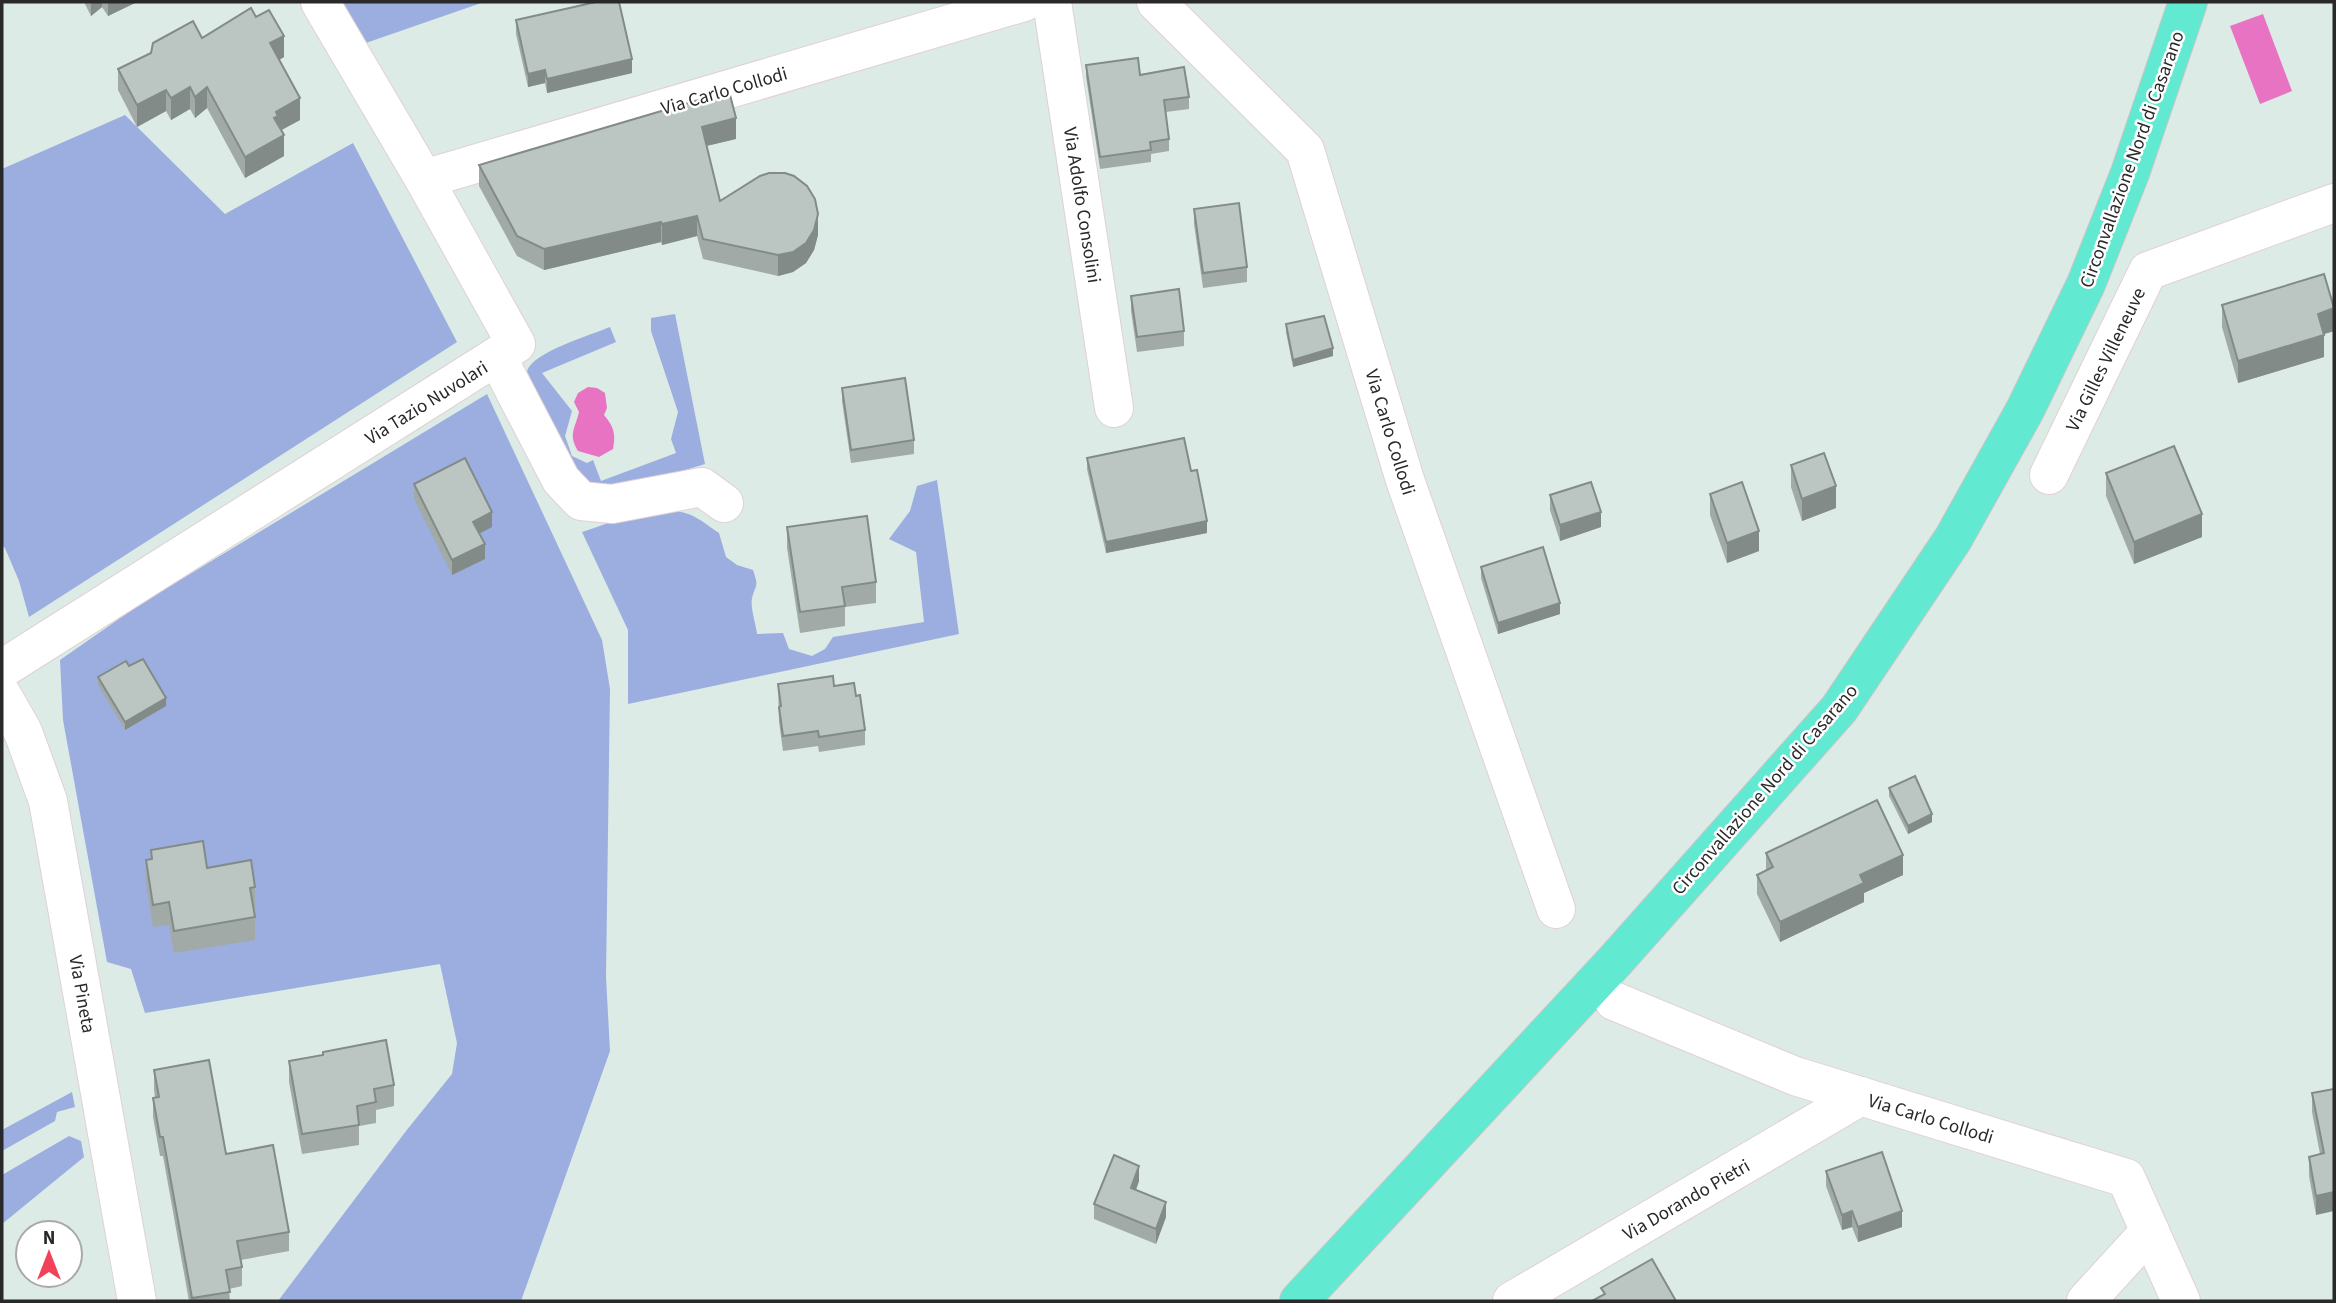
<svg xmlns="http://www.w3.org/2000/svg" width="2336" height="1303" font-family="'Source Sans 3',sans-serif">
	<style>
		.green { fill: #9baedf }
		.water { fill: #e873c3 }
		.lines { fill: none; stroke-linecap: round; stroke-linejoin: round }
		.minor-casing { stroke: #e1d1d3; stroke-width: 40 }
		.major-casing { stroke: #c7c7c7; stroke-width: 40 }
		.minor { stroke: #fff; stroke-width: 38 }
		.major { stroke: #62e9d1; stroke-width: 38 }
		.wall { fill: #a1aaa7 }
		.shaded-wall { fill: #838b88 }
		.building { fill: #bbc6c2; stroke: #838b88; stroke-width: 2 }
		.labels { text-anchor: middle; stroke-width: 5; stroke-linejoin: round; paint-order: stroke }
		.street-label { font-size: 19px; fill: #292929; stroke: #fff }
	</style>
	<rect width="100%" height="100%" fill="#dcebe5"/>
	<!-- green -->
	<g class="green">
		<polygon points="338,2 484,2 363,44"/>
		<polygon points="125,115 225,214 353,143 457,342 29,617 19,581 5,548 2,545 2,169"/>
		<path d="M675,314L705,464L607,494L574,476L527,371C533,352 591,335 610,327L616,342L542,373L572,411L565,436L572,456L587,463L593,460L601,481L676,453L671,439L678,412L651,331V318Z"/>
		<polygon points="487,394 602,640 610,689 606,977 610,1051 521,1301 278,1301 406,1131 452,1074 457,1043 440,964 145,1013 131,969 107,962 63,720 60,660 139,605"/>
		<path d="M937,480L959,634L628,704V630L582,532C617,521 654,501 691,515C700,519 710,527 719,533L726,557L737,565L753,570C759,588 756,583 752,598C750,608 756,624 757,634L783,633L789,649L812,656L825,649L833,637L924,622L916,552L889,539L910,511L917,486Z"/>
		<polygon points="72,1092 75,1107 57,1112 55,1121 2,1151 2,1130"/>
		<polygon points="69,1136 81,1141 84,1157 2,1224 2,1175"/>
	</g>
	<!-- water -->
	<g class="water">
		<polygon points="2263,14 2292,91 2260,104 2230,26"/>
		<path d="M588,387L597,388L605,393L607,408L604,415C614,427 616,434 613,449L599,457L578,451C568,434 575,429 579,412L574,402L578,393Z"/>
	</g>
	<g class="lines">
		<!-- minor casing -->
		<g class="minor-casing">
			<g id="minor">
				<polyline points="1052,2 1114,408"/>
				<polyline points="1156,2 1305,150 1405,480 1556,909"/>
				<polyline points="424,179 1024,2"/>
				<polyline points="497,357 561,480 581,501 612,504 702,487 724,503"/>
				<polyline points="2049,475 2148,271 2334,203"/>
				<polyline points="2,669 516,344 424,179 320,2"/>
				<polyline points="2,695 23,732 48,801 137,1301"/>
				<polyline points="1614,1001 1795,1076 2126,1178 2181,1301"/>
				<polyline points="1512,1301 1861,1096"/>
				<polyline points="2086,1301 2150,1231"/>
			</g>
		</g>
		<!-- major casing -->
		<g class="major-casing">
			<polyline id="major" points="1299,1301 1615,961 1839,709 1953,539 2025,410 2086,284 2130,173 2188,2"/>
		</g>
		<!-- minor -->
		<use href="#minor" class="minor"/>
		<!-- major -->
		<use href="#major" class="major"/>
	</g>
	<!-- wall -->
	<g class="wall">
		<polygon points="84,2 137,2 108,16 102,7 91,16"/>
		<polygon points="256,17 284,57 279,60 300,120 281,130 284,156 245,178 207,108 195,118 190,109 171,120 166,111 137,127 118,90 118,69"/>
		<polygon points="516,20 632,73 547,93 545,83 528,87 516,34"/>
		<polygon points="1086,65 1140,75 1189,97 1189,109 1166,112 1169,139 1169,151 1151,154 1151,162 1100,169 1086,77"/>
		<polygon points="736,139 706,146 720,201 818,235 814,250 806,263 793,272 778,276 703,259 697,236 662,245 661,242 544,270 517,256 479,186 479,165"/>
		<polygon points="1194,209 1247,267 1247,282 1203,288 1194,224"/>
		<polygon points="1131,296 1184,331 1184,346 1137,352 1131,311"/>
		<polygon points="2222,305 2334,308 2334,331 2324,334 2324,357 2238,383 2222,327"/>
		<polygon points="1286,324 1333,356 1293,367 1286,332"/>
		<polygon points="842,388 914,440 914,454 851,463 842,401"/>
		<polygon points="1087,458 1191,471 1207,533 1106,553 1087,469"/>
		<polygon points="1791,465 1836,508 1802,521 1791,487"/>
		<polygon points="2106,473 2202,537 2134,564 2106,496"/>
		<polygon points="414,484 492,527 479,534 485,559 452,575 414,499"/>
		<polygon points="1710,494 1759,551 1727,563 1710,515"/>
		<polygon points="1550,495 1601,527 1560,541 1550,510"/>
		<polygon points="787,527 876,582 876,603 845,607 845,626 800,633 787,548"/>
		<polygon points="1481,567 1560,614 1498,634 1481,578"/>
		<polygon points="129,666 166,706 125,730 98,685 98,677"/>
		<polygon points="778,684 856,696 865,730 865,745 819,752 818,746 783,751 779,722"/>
		<polygon points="1889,788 1932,822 1908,834 1889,796"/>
		<polygon points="151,850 207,868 255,887 255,909 254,909 255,917 255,940 174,953 169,925 153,927 146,882 146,860 151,859"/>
		<polygon points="1766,853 1903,875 1864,893 1864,902 1780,942 1757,894 1757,875 1766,870"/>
		<polygon points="289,1061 394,1085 394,1106 376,1110 376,1123 359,1126 359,1145 302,1154 289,1082"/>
		<polygon points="154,1070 226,1154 289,1232 289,1251 241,1260 242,1267 242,1286 229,1289 230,1301 189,1301 163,1156 160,1156 153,1117 153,1098 155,1098 154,1089"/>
		<polygon points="2334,1089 2316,1215 2309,1176 2309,1157 2320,1154 2312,1112 2312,1093"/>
		<polygon points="1826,1171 1902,1227 1858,1242 1852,1227 1842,1230 1826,1186"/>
		<polygon points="1139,1181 1136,1190 1166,1217 1156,1244 1094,1219 1094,1204"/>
	</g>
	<!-- shaded-wall -->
	<g class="shaded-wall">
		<polygon points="91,2 102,2 102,7 91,16"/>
		<polygon points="108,2 137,2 108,16"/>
		<polygon points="284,36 284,57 270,65 270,43"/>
		<polygon points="632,59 632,73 547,93 547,79"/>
		<polygon points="545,70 545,83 528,87 528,74"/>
		<polygon points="190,87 190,109 171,120 171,98"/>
		<polygon points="207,87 207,108 195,118 195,97"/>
		<polygon points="166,90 166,111 137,127 137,105"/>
		<polygon points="300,98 300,120 278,132 274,118 276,112"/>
		<polygon points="736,118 736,139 702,147 702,127"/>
		<polygon points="284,135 284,156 245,178 245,157"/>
		<polygon points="818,214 818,235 814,250 806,263 793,272 778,276 778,255"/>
		<polygon points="697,216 697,236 662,245 662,224"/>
		<polygon points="661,222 661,242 544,270 544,249"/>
		<polygon points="2334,309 2334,331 2318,336 2318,314"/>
		<polygon points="2324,335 2324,357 2238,383 2238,361"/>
		<polygon points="1333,348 1333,356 1293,367 1293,360"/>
		<polygon points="1836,486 1836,508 1802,521 1802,499"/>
		<polygon points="492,512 492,527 473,537 473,522"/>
		<polygon points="1601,512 1601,527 1560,541 1560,525"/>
		<polygon points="2202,514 2202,537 2134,564 2134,542"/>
		<polygon points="1207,521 1207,533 1106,553 1106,542"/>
		<polygon points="1759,531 1759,551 1727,563 1727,543"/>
		<polygon points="485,544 485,559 452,575 452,560"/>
		<polygon points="1560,603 1560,614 1498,634 1498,623"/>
		<polygon points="166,698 166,706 125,730 125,722"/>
		<polygon points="1932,814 1932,822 1908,834 1908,826"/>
		<polygon points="1903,855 1903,875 1864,893 1864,902 1780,942 1780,922 1860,875"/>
		<polygon points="1139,1166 1139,1181 1131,1203 1131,1188"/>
		<polygon points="2334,1192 2334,1211 2316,1215 2316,1196"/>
		<polygon points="1166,1202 1166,1217 1156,1244 1156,1229"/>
		<polygon points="1852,1211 1852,1227 1842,1230 1842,1215"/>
		<polygon points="1902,1211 1902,1227 1858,1242 1858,1227"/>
	</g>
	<!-- building -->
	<g class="building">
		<polygon points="596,2 619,2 632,59 547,79 545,70 528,74 516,20"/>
		<polygon points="251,8 256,17 269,10 284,36 270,43 300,98 276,112 278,116 274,118 284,135 245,157 207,87 195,97 190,87 171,98 166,90 137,105 118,69 151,53 153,43 193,21 202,38"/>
		<polygon points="1138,58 1140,75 1184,67 1189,97 1164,100 1169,139 1150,142 1151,150 1100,157 1086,65"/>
		<polygon points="729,91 736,118 702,127 720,201 760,176 769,173 785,173 794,176 807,186 815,199 818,214 814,230 806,243 793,252 778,255 703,239 697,216 662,224 661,222 544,249 517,236 479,165"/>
		<polygon points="1239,203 1247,267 1203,273 1194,209"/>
		<polygon points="2324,274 2334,308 2318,314 2324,335 2238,361 2222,305"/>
		<polygon points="1179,289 1184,331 1137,337 1131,296"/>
		<polygon points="1324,316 1333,348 1293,360 1286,324"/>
		<polygon points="905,378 914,440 851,450 842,388"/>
		<polygon points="1184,438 1191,471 1197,470 1207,521 1106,542 1087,458"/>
		<polygon points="2174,446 2202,514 2134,542 2106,473"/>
		<polygon points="1824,453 1836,486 1802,499 1791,465"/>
		<polygon points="465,458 492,512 473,522 485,544 452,560 414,484"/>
		<polygon points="1591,482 1601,512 1560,525 1550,495"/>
		<polygon points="1742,482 1759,531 1727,543 1710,494"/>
		<polygon points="867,516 876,582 842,587 845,606 800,612 787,527"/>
		<polygon points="1543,547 1560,603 1498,623 1481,567"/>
		<polygon points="143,659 166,698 125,722 98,677 126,661 129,666"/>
		<polygon points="833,676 834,686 854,683 856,696 860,695 865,730 819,737 818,731 783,736 779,707 781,706 778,684"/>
		<polygon points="1915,776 1932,814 1908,826 1889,788"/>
		<polygon points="1877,800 1903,855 1860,875 1864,883 1780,922 1757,875 1773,867 1766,853"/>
		<polygon points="203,841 207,868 251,860 255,887 250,888 255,917 174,931 169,902 153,905 146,860 152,859 151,850"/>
		<polygon points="386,1040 394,1085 374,1089 376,1102 357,1106 359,1125 302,1134 289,1061 323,1055 323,1052"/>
		<polygon points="209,1060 226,1154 273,1145 289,1232 237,1241 242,1267 226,1270 230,1292 192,1298 163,1137 160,1137 153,1098 159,1097 154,1070"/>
		<polygon points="2334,1089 2334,1192 2316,1196 2309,1157 2324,1153 2312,1093"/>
		<polygon points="1882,1152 1902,1211 1858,1227 1852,1211 1842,1215 1826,1171"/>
		<polygon points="1114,1155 1139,1166 1131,1188 1166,1202 1156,1229 1094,1204"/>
		<polygon points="1652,1259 1676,1301 1592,1301 1605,1294 1601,1288"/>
	</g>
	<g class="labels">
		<!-- street labels -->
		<g class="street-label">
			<text transform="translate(724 90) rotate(-16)" y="7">Via Carlo Collodi</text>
			<text transform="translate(2131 159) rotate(-70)" y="7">Circonvallazione Nord di Casarano</text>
			<text transform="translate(1083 205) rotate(81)" y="7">Via Adolfo Consolini</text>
			<text transform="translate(2105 359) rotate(-64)" y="7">Via Gilles Villeneuve</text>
			<text transform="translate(426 402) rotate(-32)" y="7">Via Tazio Nuvolari</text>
			<text transform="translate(1391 432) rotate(73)" y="7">Via Carlo Collodi</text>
			<text transform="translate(1764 789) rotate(-49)" y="7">Circonvallazione Nord di Casarano</text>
			<text transform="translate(83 994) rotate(80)" y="7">Via Pineta</text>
			<text transform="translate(1931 1118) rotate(17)" y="7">Via Carlo Collodi</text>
			<text transform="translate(1686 1199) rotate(-30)" y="7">Via Dorando Pietri</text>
		</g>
	</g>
	<!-- border -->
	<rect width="2336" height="1303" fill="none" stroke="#292929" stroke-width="7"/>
	<!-- north arrow -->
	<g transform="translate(49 1254)"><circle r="33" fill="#ffffff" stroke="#a9a9a9" stroke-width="2"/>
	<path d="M0-5L12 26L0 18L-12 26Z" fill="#f0435a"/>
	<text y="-10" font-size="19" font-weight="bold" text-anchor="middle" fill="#292929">N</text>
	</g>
</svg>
